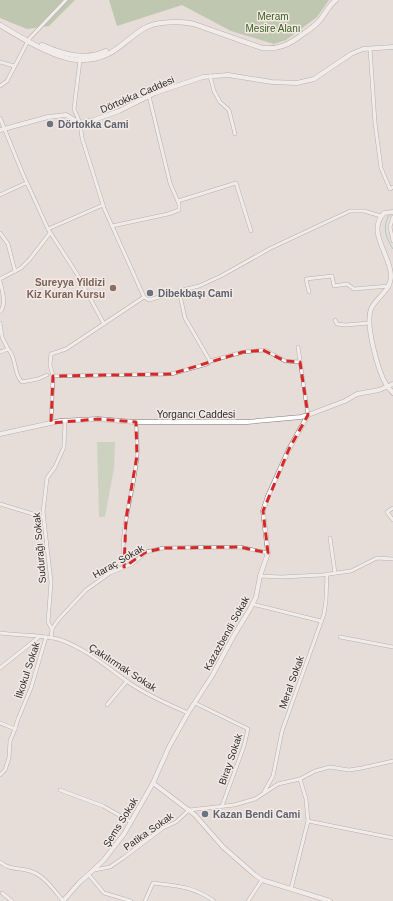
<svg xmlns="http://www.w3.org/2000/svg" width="393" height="901" font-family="Arial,sans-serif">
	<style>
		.green { fill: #b0c6a3 }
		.forest { fill: #90ad7f }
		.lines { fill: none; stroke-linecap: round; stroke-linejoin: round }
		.stream { stroke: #6ab1b1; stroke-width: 1 }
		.minor-casing { stroke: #827a76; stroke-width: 4 }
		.tertiary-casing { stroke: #827a76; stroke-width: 5 }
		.secondary-casing { stroke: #827a76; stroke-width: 5.5 }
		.minor { stroke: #fff; stroke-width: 3 }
		.tertiary { stroke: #fff; stroke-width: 4 }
		.secondary { stroke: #fff; stroke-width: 4.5 }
		.marked { fill: none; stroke: #d62828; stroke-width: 3; stroke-dasharray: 8 5; stroke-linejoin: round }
		.worship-dot { fill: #6b7280; stroke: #f3e9e5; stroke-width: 1.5 }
		.education-dot { fill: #8d6e63; stroke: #f3e9e5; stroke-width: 1.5 }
		.labels { text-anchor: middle; stroke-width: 3; stroke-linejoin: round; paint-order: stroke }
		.park-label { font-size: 10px; fill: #3c6121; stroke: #f3e9e5 }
		.street-label { font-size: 10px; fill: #2f2b29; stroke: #f3e9e5 }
		.worship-label { font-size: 10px; font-weight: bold; fill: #5b616d; stroke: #f3e9e5; text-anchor: start }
		.education-label { font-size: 10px; font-weight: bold; fill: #785e54; stroke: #f3e9e5; text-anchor: end }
	</style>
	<rect width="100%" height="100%" fill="#e6dcd8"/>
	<!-- green -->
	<polygon class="green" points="97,442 115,442 114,468 105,517 99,517"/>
	<!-- forest -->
	<g class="forest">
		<polygon points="0,0 75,0 49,26 27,29 0,18"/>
		<polygon points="109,0 329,0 317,17 286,40 274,44 231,31 182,5 117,26"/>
	</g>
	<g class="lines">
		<!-- stream -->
		<path class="stream" d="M389,215C382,227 386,238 393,249"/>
		<!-- minor casing -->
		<g class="minor-casing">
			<g id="minor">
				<polyline points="370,49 375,123 381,168 390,189 393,187"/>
				<polyline points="0,62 14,66"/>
				<polyline points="210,76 214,91 220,102 229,110 235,134"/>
				<polyline points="0,86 7,81 29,39 66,0"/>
				<polyline points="0,118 22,172 48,229 103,205"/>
				<polyline points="0,195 26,183"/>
				<polyline points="178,201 236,183 251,231"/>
				<polyline points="393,217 390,227 393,241"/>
				<polyline points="112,226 168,214 179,210 179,204 170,183 149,96"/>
				<polyline points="48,229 77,274 104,324"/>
				<polyline points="0,233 8,244 15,271"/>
				<polyline points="0,279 21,268 30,259 50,233"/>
				<path d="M0,281C2,291 7,304 0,312"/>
				<polyline points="179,291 185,318 210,361"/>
				<polyline points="309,292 306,279 332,276 334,286 347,284 354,289 389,286"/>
				<polyline points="144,297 149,300 179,291 199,286 221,276 271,248 350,211 364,211 381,216"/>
				<polyline points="335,320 337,324 346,325 369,323"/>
				<polyline points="0,323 2,337 8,349"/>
				<polyline points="298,347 308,415"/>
				<path d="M0,352L8,349C17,357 13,374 22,382L38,379L47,375"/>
				<polyline points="53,376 171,374 207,364 210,361 243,352 263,350 267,351 285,361 300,362"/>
				<polyline points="51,423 53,376 50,365 51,354 66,349 144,297 104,208 82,138 80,123 74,109 80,60"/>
				<polyline points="0,504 43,517"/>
				<polyline points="393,508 387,512 393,520"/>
				<polyline points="330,538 335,573"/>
				<path d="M124,567C119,529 134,493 137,456C138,445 136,433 136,422"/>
				<polyline points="260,576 281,577 322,575 351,571 377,558 393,559"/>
				<polyline points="252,604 321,621"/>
				<polyline points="52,629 48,622 51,582 43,512 47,478 55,467 64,447 65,421"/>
				<path d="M0,633C20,636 42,634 61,640C86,649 107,667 128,682C146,695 168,704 188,713"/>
				<polyline points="340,637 393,647"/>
				<polyline points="51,638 52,629 58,620 86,590 110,573 132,564 146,552 164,548 240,547 268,553"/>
				<polyline points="0,668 39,637"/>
				<polyline points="195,703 248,729 244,746 222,806"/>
				<polyline points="107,705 127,681"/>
				<polyline points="0,723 15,729"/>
				<polyline points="0,775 5,770 9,758 10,741 15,729 18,719 31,688 46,637"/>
				<polyline points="60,790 103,806 131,822"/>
				<polyline points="264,792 273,776 282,731 324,614 326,600 327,574"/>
				<polyline points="308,821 393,838"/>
				<path d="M0,862C11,871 19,867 30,871C44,875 54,890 63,901"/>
				<polyline points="94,870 110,867 123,858 163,828 176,822 189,810 234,805 255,799 278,784 300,779 315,771 330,767 349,770 362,768 393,761"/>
				<polyline points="89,875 104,893 131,901"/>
				<polyline points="291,889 308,821 306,799 300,779"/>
				<polyline points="2,893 12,901"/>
				<path d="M145,901L153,883C178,886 192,886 214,901"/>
				<polyline points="248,901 262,880"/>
			</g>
		</g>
		<!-- tertiary casing -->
		<g class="tertiary-casing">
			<g id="tertiary">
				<polyline points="0,130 48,117 66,115 80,123 94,120 119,111 155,93 203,77 228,75 272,82 297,83 314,79 351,54 363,49 393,47"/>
				<path d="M393,212L384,213C366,232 391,255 391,276C391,291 376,297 371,309C365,324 378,372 387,386C388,388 391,390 393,393"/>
				<polyline points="0,434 60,421 98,419 134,422 247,422 301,417 308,415 345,401 357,394 379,390 393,384"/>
				<polyline points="153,783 195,815 223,847 255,875 262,880 330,901"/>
				<polyline points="63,901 79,883 103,861 124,834 153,783 169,747 188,713 212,676 233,637 250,609 256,597 260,576 268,553 263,511 268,496 289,449 308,415"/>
			</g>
		</g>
		<!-- secondary casing -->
		<g class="secondary-casing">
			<g id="secondary">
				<path d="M0,25C20,37 58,61 81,60C112,60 121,43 143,29C155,21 180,21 194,24L262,48C279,50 290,44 303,34C309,30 316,25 320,20C326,13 329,5 336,0"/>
				<path d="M42,45C62,54 85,61 106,51"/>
			</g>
		</g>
		<!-- minor -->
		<use href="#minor" class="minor"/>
		<!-- tertiary -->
		<use href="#tertiary" class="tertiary"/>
		<!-- secondary -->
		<use href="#secondary" class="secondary"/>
	</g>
	<!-- marked area -->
	<path d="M0 0H393V901H0ZM263,350L285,361L300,362L308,415L289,449L263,511L268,553L240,547L164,548L146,552L124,567L126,519L137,456L136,422L98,419L51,423L53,376L171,374L243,352Z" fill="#e6dcd8" fill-opacity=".55" fill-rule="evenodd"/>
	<path class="marked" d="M263,350L285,361L300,362L308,415L289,449L263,511L268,553L240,547L164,548L146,552L124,567L126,519L137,456L136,422L98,419L51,423L53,376L171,374L243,352Z"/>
	<!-- markers -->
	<g class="worship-dot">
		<circle cx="50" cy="124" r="4"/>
		<circle cx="150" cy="293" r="4"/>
		<circle cx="205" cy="814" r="4"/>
	</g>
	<circle class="education-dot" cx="113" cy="288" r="4"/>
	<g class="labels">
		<!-- park labels -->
		<g class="park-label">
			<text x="273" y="20">Meram<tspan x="273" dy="12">Mesire Alanı</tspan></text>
		</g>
		<!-- street labels -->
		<g class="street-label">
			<text transform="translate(137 94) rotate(-23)" y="4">Dörtokka Caddesi</text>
			<text x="196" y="418">Yorgancı Caddesi</text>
			<text transform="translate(39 548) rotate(-95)" y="4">Sudurağı Sokak</text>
			<text transform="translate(118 561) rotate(-30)" y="4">Haraç Sokak</text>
			<text transform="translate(226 633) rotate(-61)" y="4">Kazazbendi Sokak</text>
			<text transform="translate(123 667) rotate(33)" y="4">Çakılırmak Sokak</text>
			<text transform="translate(27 670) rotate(-72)" y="4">İlkokul Sokak</text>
			<text transform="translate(291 682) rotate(-70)" y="4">Meral Sokak</text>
			<text transform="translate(230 759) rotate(-71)" y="4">Biray Sokak</text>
			<text transform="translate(120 822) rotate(-58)" y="4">Şems Sokak</text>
			<text transform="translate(148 831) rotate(-35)" y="4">Patika Sokak</text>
		</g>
		<!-- worship labels -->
		<g class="worship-label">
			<text x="58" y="128">Dörtokka Cami</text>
			<text x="158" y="297">Dibekbaşı Cami</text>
			<text x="213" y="818">Kazan Bendi Cami</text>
		</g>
		<!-- education labels -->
		<g class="education-label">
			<text x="105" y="286">Sureyya Yildizi<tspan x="105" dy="12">Kiz Kuran Kursu</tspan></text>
		</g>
	</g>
</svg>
